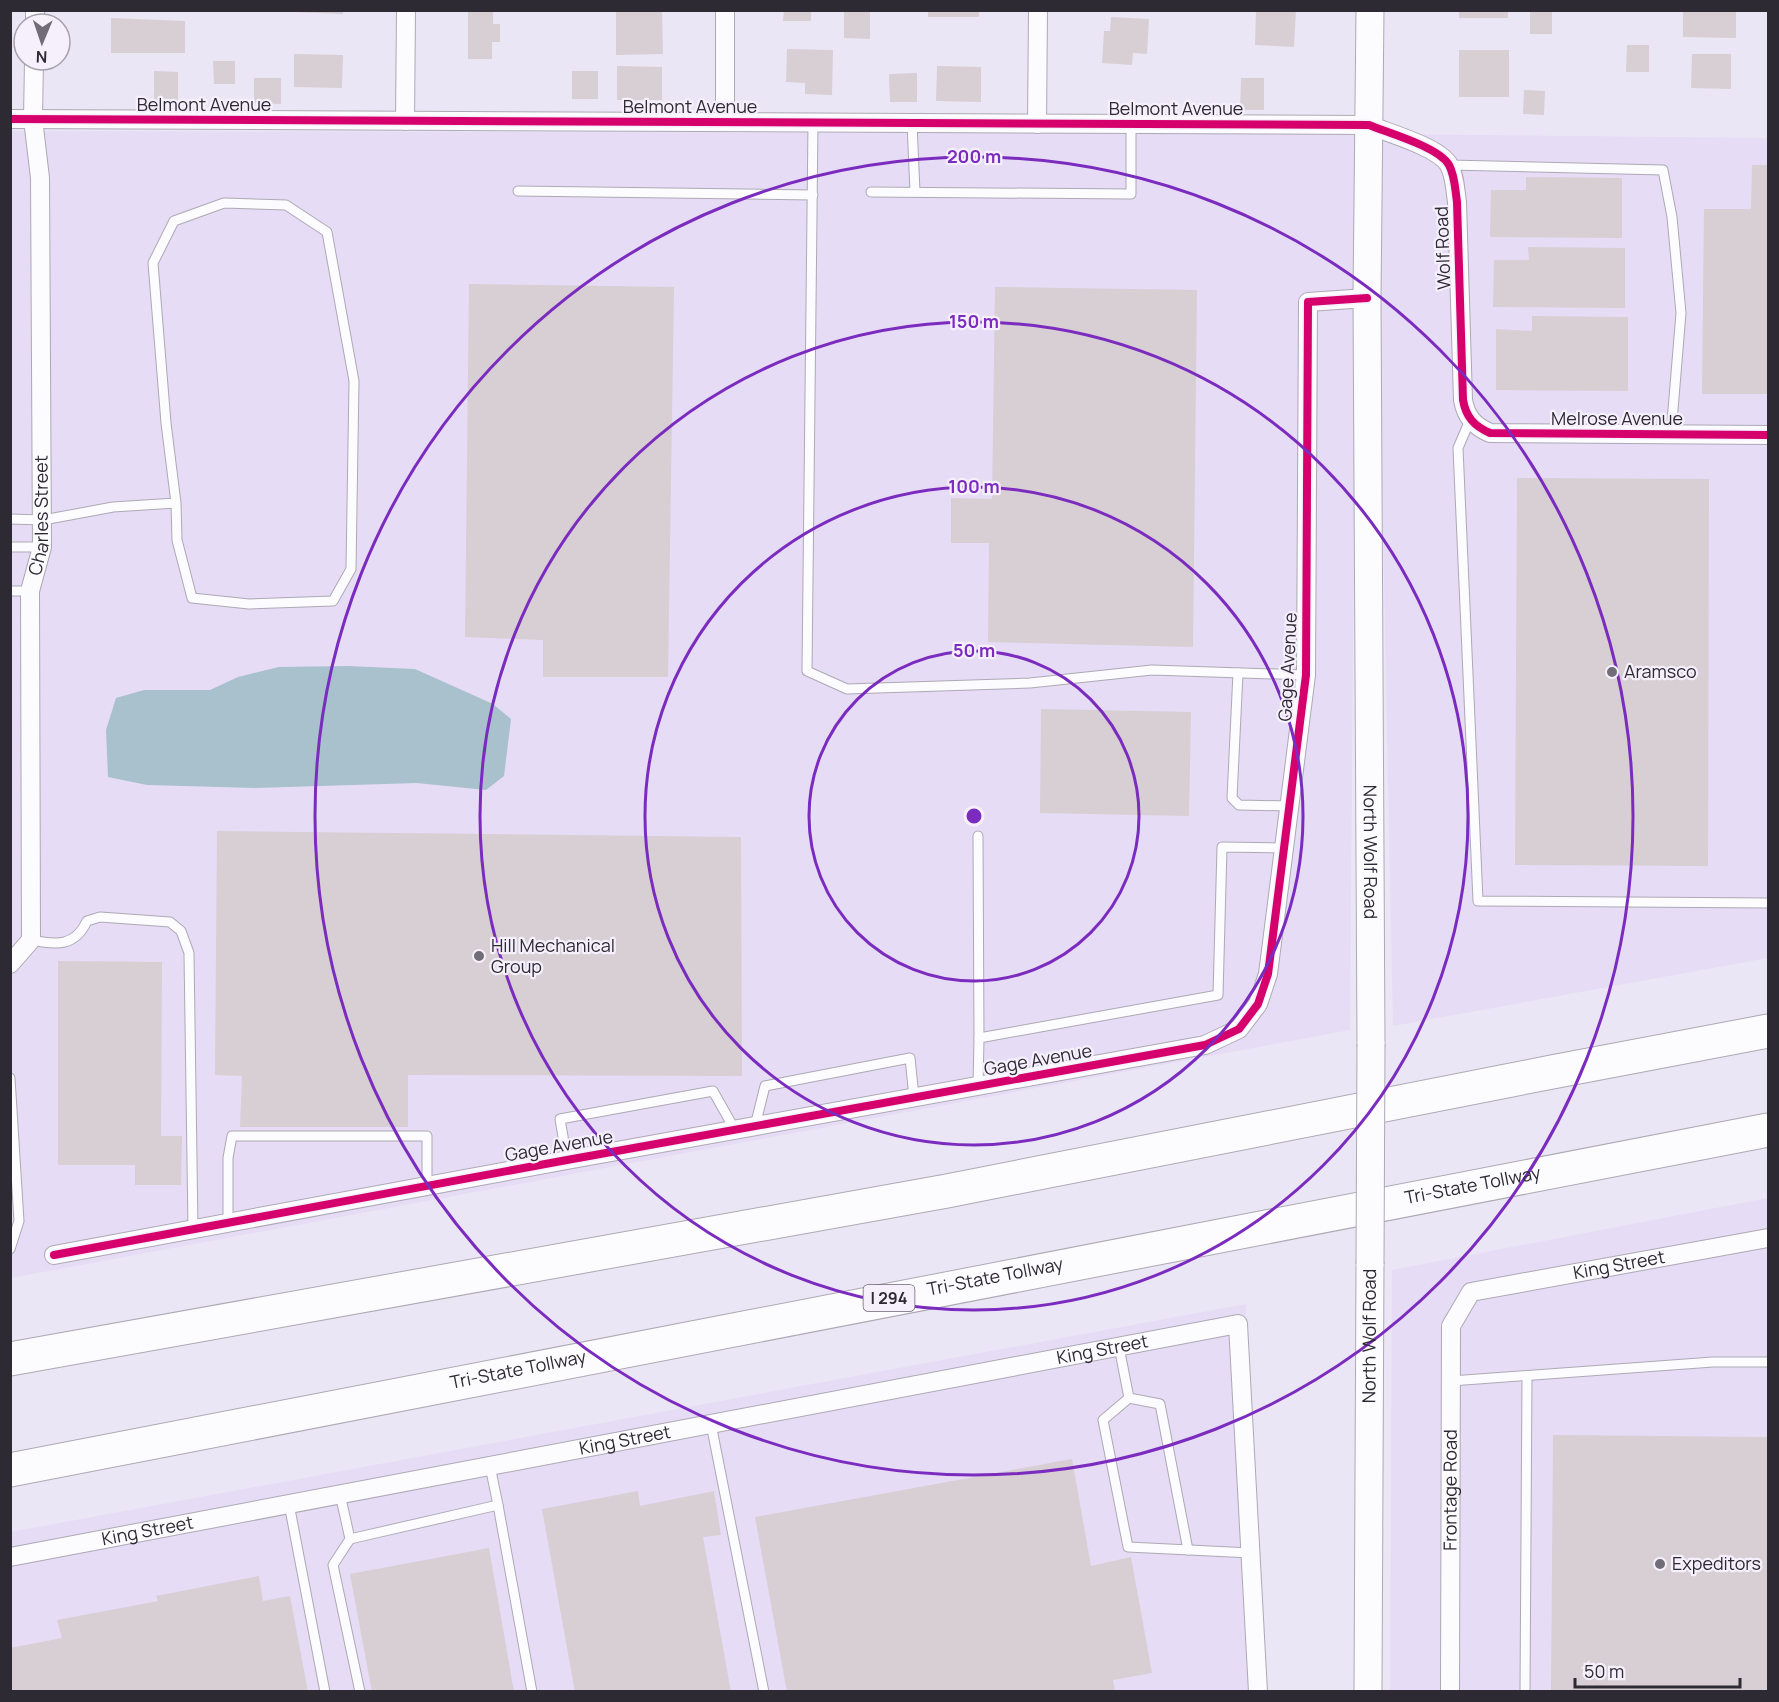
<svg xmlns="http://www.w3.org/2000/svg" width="1779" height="1702" font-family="Manrope,sans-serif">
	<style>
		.built { fill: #e6dcf6 }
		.water { fill: #a8c1cc }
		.building { fill: #d7cfd3 }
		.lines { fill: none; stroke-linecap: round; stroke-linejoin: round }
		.service-casing { stroke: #ada9b4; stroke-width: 11 }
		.minor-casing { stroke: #ada9b4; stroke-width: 20 }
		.secondary-casing { stroke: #ada9b4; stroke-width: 29 }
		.motorway-casing { stroke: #ada9b4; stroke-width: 35 }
		.service { stroke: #fcfbfe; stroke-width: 9 }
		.minor { stroke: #fcfbfe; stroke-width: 18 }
		.secondary { stroke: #fcfbfe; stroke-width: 27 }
		.motorway { stroke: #fcfbfe; stroke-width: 33 }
		.secondary-bridge-casing { stroke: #ada9b4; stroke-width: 29; stroke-linecap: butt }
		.secondary-bridge { stroke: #fcfbfe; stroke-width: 27 }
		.cycleway-casing { stroke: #f5f0fc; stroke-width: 11 }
		.cycleway { stroke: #d6006c; stroke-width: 8 }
		.ring { fill: none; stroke: #7b2cbf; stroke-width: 3 }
		.poi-dot { fill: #706c78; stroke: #f5f0fc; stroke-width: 2 }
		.labels { text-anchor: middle; stroke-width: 4.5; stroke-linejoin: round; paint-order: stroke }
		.shield { fill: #f5f0fc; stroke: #6a6570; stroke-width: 1.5 }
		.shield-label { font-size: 16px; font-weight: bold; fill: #2e2a34 }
		.street-label { font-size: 18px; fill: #2e2a34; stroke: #f5f0fc }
		.poi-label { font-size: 18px; fill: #2e2a34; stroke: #f5f0fc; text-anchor: start }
		.centre { fill: #7b2cbf; stroke: #f5f0fc; stroke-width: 3 }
		.ring-label { font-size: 18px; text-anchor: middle; font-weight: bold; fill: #7b2cbf; stroke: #f5f0fc; stroke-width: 4.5; stroke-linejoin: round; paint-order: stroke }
	</style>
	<rect width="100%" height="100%" fill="#ebe6f5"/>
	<!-- built -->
	<g class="built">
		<polygon points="11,131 1357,134 1350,1030 11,1278"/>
		<polygon points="1375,134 1768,138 1768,958 1393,1026"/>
		<polygon points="1768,1198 1768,1691 1390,1692 1392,1270"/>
		<polygon points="1246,1304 1255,1691 11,1692 11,1532"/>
	</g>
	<!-- water -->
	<polygon class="water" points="348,666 415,669 493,704 511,719 504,776 486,790 417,783 255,788 147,785 108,777 106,730 116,698 144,690 210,690 238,677 279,667"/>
	<!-- building -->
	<g class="building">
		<polygon points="295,10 343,10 343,14 295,12"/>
		<polygon points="468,10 493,10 493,24 500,24 500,42 492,42 492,59 468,59"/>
		<polygon points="616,10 662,10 663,54 616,55"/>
		<polygon points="784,10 811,10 811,21 783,21"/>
		<polygon points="844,10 870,10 870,39 844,38"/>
		<rect x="928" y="10" width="51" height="7"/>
		<polygon points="1256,10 1296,10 1294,47 1255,45"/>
		<rect x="1459" y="10" width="49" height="8"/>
		<rect x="1530" y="10" width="22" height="24"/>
		<polygon points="1683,10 1736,10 1736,38 1683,37"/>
		<polygon points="1111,17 1149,19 1147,54 1133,53 1132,65 1102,63 1104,31 1110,31"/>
		<polygon points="111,18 185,21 185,53 111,53"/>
		<polygon points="1627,45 1649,45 1649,72 1626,72"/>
		<polygon points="787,49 833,50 832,95 805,94 805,83 786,82"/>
		<rect x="1459" y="50" width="50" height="47"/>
		<polygon points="294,54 343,55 342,88 294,87"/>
		<polygon points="1692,54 1731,54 1731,89 1691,88"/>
		<polygon points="213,61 235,61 235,84 214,84"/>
		<polygon points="617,66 662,67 662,100 617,100"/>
		<polygon points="937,66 981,67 981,102 936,101"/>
		<polygon points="154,71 178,72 178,104 154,104"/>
		<rect x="572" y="71" width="26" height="28"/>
		<polygon points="917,73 917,102 890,102 889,74"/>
		<polygon points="254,78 281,78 281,104 254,103"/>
		<polygon points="1241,78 1264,78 1264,110 1240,110"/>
		<polygon points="1524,90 1545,91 1544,115 1523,114"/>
		<polygon points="1752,165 1768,165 1768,394 1702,394 1704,209 1751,209"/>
		<polygon points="1526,177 1622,178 1622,238 1490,237 1491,190 1526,190"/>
		<polygon points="1528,247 1625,248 1625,308 1493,307 1494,260 1529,260"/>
		<polygon points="469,284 674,287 668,677 543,677 543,640 465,637"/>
		<polygon points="995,287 1197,290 1193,647 988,642 989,543 951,543 951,498 992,499"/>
		<polygon points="1532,316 1628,317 1628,391 1496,390 1496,329 1532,331"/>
		<polygon points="1517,478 1709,479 1708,866 1515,865"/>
		<polygon points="1041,709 1191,712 1189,816 1040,813"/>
		<polygon points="217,831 741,837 742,1076 408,1075 408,1127 240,1127 242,1076 215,1075"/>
		<polygon points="58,961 162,962 161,1136 182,1136 181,1185 135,1185 135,1165 58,1165"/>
		<polygon points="1553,1435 1768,1437 1768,1692 1551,1692"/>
		<polygon points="1072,1459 1091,1566 1131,1557 1152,1673 1113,1680 1115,1692 787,1692 755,1517"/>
		<polygon points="638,1491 640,1506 714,1491 721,1535 703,1537 731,1692 575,1692 542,1509"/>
		<polygon points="489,1548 514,1692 372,1692 350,1574"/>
		<polygon points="259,1576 263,1601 290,1596 308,1692 10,1692 10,1648 62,1638 57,1620 158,1601 156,1596"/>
	</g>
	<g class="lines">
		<!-- service casing -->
		<g class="service-casing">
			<g id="service">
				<polyline points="813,123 807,671 847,689 1030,683 1152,670 1306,675"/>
				<polyline points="912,123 915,192"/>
				<polyline points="1449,165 1663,170 1672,217 1681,313 1671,434"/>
				<polyline points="518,191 813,195"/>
				<polyline points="871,192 1131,194 1131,124"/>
				<polyline points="1470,420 1458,448 1478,901 1768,903"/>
				<polyline points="10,519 43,520 113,507 176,503 166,423 153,263 174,221 224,203 286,205 327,232 354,381 351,569 333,601 249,604 192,598 177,540 176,503"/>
				<polyline points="10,547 42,547"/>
				<polyline points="10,591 30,591"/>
				<polyline points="1238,673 1232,798 1239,805 1290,806"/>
				<polyline points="978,836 979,1038"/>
				<path d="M31,940C56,945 75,947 87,921L100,917L170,922L181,931L189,953L193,1229"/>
				<polyline points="10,1078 19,1221 10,1249"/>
				<polyline points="978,1086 979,1038 1218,995 1222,847 1285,848"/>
				<polyline points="755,1126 765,1086 910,1058 914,1097"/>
				<polyline points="567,1160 560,1119 713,1091 735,1130"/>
				<polyline points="228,1223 228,1158 232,1136 427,1136 427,1186"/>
				<polyline points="1119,1347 1129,1398"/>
				<polyline points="1451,1381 1713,1362 1768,1362"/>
				<polyline points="1129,1398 1103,1420 1128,1547 1251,1553"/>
				<polyline points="1129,1398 1160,1404 1188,1550"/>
				<polyline points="711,1424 764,1692"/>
				<polyline points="340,1494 350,1539 498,1505 490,1466"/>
				<polyline points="289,1504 325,1692"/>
				<polyline points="498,1505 532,1692"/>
				<polyline points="350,1539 333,1565 360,1692"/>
				<polyline points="1525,1692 1527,1376"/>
			</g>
		</g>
		<!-- minor casing -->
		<g class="minor-casing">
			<g id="minor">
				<polyline points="35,24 35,10"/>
				<path d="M10,119L1369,125C1388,133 1439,147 1449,165C1455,176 1455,189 1457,202L1463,400C1466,417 1474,426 1490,433L1768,435"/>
				<polyline points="405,121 406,10"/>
				<polyline points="725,122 725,10"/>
				<polyline points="1037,124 1038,10"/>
				<path id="s1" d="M10,964L31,940L30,591L42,547L40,178L33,119L34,60"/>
				<polyline points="54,1255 567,1160 1205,1045 1239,1029 1258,1004 1268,974 1306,675 1308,302 1367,298"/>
				<path id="s2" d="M10,1557L1238,1324L1258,1692"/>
				<path id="s3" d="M1450,1692L1451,1326L1471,1292L1768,1238"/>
			</g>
		</g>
		<!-- secondary casing -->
		<g class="secondary-casing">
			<g id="secondary">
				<path id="s4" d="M1370,10L1367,298L1371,1044"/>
				<path id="s5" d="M1368,1692L1370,1264"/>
			</g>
		</g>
		<!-- motorway casing -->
		<g class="motorway-casing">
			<g id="motorway">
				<polyline points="10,1359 947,1191 1552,1072 1768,1031"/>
				<path id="s6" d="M10,1470C596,1354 1182,1239 1768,1130"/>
			</g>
		</g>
		<!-- service -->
		<use href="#service" class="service"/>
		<!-- minor -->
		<use href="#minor" class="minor"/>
		<!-- secondary -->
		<use href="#secondary" class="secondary"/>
		<!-- motorway -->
		<use href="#motorway" class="motorway"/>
		<!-- secondary-bridge casing -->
		<g class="secondary-bridge-casing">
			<polyline id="secondary-bridge" points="1370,1264 1371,1044"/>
		</g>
		<!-- secondary-bridge -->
		<use href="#secondary-bridge" class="secondary-bridge"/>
		<!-- cycleway casing -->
		<g class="cycleway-casing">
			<g id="cycleway">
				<path d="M10,119L1369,125C1388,133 1439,147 1449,165C1455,176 1455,189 1457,202L1463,400C1466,417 1474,426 1490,433L1768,435"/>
				<polyline points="54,1255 567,1160 1205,1045 1239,1029 1258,1004 1268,974 1306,675 1308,302 1367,298"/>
			</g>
		</g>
		<!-- cycleway -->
		<use href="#cycleway" class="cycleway"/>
	</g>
	<!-- distance rings -->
	<g class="ring">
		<circle cx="974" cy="816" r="165"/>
		<circle cx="974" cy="816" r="329"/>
		<circle cx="974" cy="816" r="494"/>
		<circle cx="974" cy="816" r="659"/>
	</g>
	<!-- markers -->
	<g class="poi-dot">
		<circle cx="1612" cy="672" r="6"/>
		<circle cx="479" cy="956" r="6"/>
		<circle cx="1660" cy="1564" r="6"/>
	</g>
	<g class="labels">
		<!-- shield labels -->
		<rect class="shield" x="863.5" y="1285" width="51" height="26" rx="4.5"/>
		<g class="shield-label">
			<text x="889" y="1304">I 294</text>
		</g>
		<!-- street labels -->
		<g class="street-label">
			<text x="204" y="111">Belmont Avenue</text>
			<text x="690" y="113">Belmont Avenue</text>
			<text x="1176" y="115">Belmont Avenue</text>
			<text transform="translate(1443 248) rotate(-92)" y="6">Wolf Road</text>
			<text x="1617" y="425">Melrose Avenue</text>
			<text dy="6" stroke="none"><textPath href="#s1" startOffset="458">Charles Street</textPath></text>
			<text transform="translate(1288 667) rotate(-87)" y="6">Gage Avenue</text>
			<text dy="6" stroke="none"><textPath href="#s4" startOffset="842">North Wolf Road</textPath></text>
			<text transform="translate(1038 1060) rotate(-10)" y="6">Gage Avenue</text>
			<text transform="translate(559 1146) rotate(-10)" y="6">Gage Avenue</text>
			<text dy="6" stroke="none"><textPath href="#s6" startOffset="1490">Tri-State Tollway</textPath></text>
			<text dy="6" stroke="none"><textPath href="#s3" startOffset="556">King Street</textPath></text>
			<text dy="6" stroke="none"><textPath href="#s6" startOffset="1004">Tri-State Tollway</textPath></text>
			<text dy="6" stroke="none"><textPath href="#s5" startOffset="356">North Wolf Road</textPath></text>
			<text dy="6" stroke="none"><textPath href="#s2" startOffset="1112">King Street</textPath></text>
			<text dy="6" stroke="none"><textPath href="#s6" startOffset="518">Tri-State Tollway</textPath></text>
			<text dy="6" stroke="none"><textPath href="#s2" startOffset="626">King Street</textPath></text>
			<text dy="6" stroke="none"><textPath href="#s3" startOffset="202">Frontage Road</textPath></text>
			<text dy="6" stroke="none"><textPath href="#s2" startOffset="140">King Street</textPath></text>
		</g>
		<!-- poi labels -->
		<g class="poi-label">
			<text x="1624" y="678">Aramsco</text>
			<text x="491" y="952">Hill Mechanical<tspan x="491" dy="21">Group</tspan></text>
			<text x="1672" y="1570">Expeditors</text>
		</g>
	</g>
	<circle cx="974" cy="816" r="9" class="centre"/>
	<g class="ring-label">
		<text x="974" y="163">200 m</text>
		<text x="974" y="328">150 m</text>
		<text x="974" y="493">100 m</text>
		<text x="974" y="657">50 m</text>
	</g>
	<!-- border -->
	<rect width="1779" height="1702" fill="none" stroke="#2e2a34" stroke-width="24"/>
	<!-- north arrow -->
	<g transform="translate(42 42) rotate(182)"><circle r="28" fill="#f5f0fc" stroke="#a5a1ac" stroke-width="1.5"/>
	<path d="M0-4.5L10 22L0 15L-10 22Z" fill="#706c78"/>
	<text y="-9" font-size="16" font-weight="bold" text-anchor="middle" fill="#2e2a34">N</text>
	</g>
	<!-- scale -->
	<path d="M1575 1678v9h165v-9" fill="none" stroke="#2e2a34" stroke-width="3"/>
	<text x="1584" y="1678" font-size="18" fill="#2e2a34" stroke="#f5f0fc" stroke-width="4.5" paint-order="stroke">50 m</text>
</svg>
